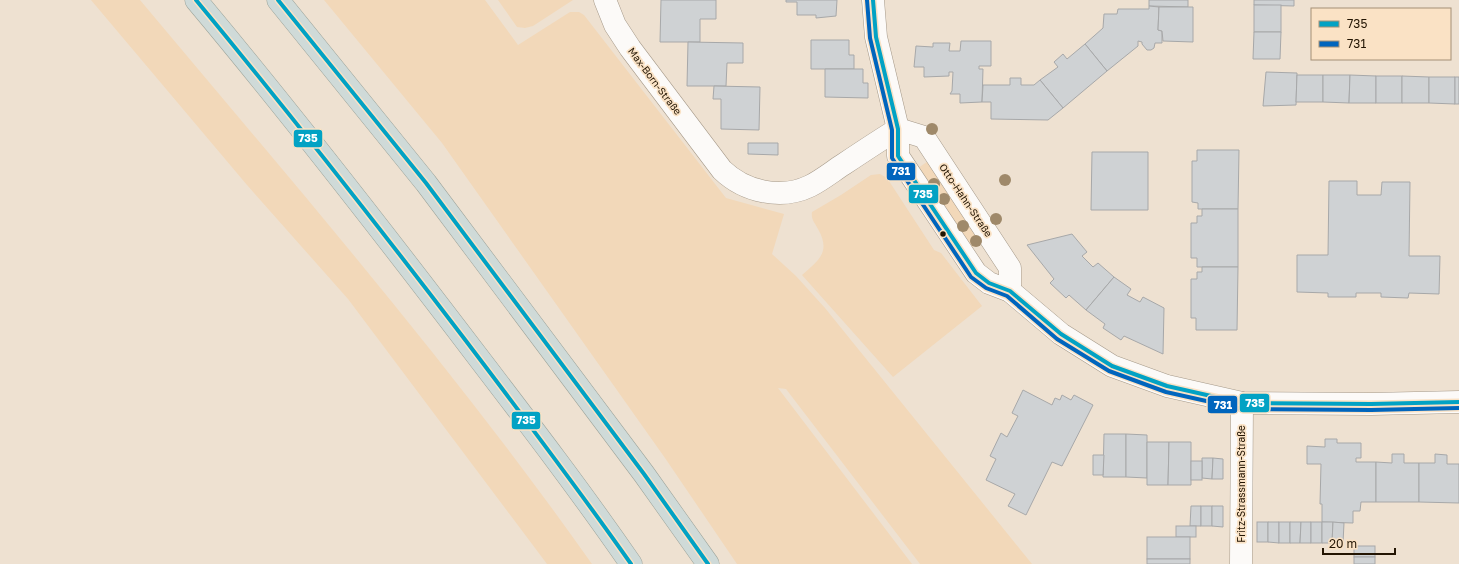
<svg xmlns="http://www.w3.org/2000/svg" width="1459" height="564" font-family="'Golos Text',sans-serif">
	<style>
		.green { fill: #f2d8b9 }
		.building { fill: #cfd2d4; stroke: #a7a8a9 }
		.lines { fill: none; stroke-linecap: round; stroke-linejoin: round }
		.minor-casing { stroke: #a59989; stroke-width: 23 }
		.highway-casing { stroke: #9ca49b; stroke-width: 23 }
		.minor { stroke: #fcfaf8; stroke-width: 22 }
		.highway { stroke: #cfdad8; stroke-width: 22 }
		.bus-1-casing { stroke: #fae2c5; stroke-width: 7 }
		.bus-2-casing { stroke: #fae2c5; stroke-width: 7 }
		.bus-1 { stroke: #02a2c4; stroke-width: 4 }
		.bus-2 { stroke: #0065bd; stroke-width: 4 }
		.tree { fill: #9f896a }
		.bus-dot { fill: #231503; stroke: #fae2c5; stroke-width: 1.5 }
		.labels { text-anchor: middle; stroke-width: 3.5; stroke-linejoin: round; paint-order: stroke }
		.street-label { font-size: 10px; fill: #231503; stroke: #fae2c5 }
		.line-badge { stroke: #fae2c5; stroke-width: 1.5 }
		.badge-label { font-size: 11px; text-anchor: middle; font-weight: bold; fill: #fff }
	</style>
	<rect width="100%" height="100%" fill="#eee1d1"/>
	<!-- green -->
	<g class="green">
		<path d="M91,0H140C295,185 453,367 592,564H547L348,299L247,185Z"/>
		<polygon points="324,0 485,0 518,45 570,12 579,12 584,15 726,198 784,214 772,254 796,276 825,308 1032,564 920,564 786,389 778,388 912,564 737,564 665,458 442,143"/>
		<polygon points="498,0 573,0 533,26 525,28 517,27"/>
		<polygon points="931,159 979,235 976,245 971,248 914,171"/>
		<path d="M880,174L887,178L934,250L941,253L982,306L893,377L802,275C819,260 831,252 818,229C814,222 811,219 812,212L841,195L871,175Z"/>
	</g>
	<!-- building -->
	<g class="building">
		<polygon points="661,0 716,0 716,19 700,19 700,42 660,42"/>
		<polygon points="786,0 837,0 836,16 816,18 816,15 797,15 797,2 786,2"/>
		<polygon points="1149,0 1188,0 1188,7 1149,6"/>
		<polygon points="1254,0 1294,0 1294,6 1254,5"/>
		<rect x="1254" y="5" width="27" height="27"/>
		<polygon points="1149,6 1159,7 1158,30 1162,31 1162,43 1155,43 1154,48 1151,50 1147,50 1142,44 1142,42 1138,41 1138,46 1107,71 1085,44 1103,28 1104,14 1117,14 1118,9 1149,9"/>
		<polygon points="1159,7 1193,7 1193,42 1163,41 1162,31 1158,30"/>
		<polygon points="1254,32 1281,32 1280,59 1253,59"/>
		<polygon points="811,40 849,40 849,55 854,55 854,69 811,69"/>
		<polygon points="961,41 991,41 991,66 979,66 979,69 983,69 982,102 960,103 960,94 950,94 952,91 953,72 949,72 949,76 924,77 924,67 914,67 916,46 933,47 933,43 950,43 949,51 960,51"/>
		<polygon points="688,42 743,43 743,63 727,63 726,86 687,86"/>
		<polygon points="1085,44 1107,71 1063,108 1040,80 1058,67 1054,62 1063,54 1067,59"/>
		<polygon points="825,69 863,69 863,83 868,83 868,98 825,97"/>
		<polygon points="1266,72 1297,73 1296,105 1263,106"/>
		<polygon points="1297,75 1323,75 1323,102 1296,102"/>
		<polygon points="1323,75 1350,75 1349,103 1323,102"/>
		<polygon points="1350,75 1376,76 1376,103 1349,103"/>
		<rect x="1376" y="76" width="26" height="27"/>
		<polygon points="1402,76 1429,77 1429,103 1402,103"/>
		<polygon points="1429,77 1455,77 1455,104 1429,103"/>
		<rect x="1455" y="77" width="4" height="27"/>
		<polygon points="1010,78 1021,78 1021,85 1034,85 1040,80 1063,108 1048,120 991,119 991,102 982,102 983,85 1010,85"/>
		<polygon points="714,86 760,87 759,130 721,129 721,99 713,99"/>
		<polygon points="748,143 778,143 778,155 748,154"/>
		<polygon points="1197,150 1239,150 1238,209 1198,209 1198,203 1192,202 1192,161 1197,161"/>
		<polygon points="1092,152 1148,152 1148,210 1091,210"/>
		<polygon points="1329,181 1357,181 1357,195 1381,195 1382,182 1410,182 1409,256 1440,256 1439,294 1409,293 1408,298 1381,297 1381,293 1356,293 1356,297 1328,297 1328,293 1297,292 1297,255 1328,255"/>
		<polygon points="1202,209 1238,209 1238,267 1197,267 1197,258 1191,258 1191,223 1197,223 1197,216 1202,216"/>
		<polygon points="1072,234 1087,252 1082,256 1093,267 1098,263 1114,277 1086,310 1069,295 1066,298 1050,283 1054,279 1027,245"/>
		<polygon points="1202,267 1238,267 1237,330 1196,330 1196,318 1191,318 1191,279 1197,279 1197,272 1202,272"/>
		<polygon points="1114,277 1131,289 1127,295 1140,302 1143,297 1164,308 1163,354 1124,336 1121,340 1103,328 1105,324 1086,310"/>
		<polygon points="1023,390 1052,405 1055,398 1060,400 1062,395 1071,400 1074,395 1093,405 1062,466 1052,462 1026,515 1008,506 1015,494 986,480 996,459 990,456 1001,433 1007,437 1018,416 1012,413"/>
		<polygon points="1104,434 1126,434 1126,477 1103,477"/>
		<polygon points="1126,434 1147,435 1147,478 1126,477"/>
		<polygon points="1325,439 1337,439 1337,443 1361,443 1361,458 1356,458 1356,462 1376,462 1376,502 1361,502 1360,511 1353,511 1353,523 1322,522 1322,504 1320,504 1321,464 1307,464 1307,446 1325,447"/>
		<polygon points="1147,442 1169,442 1168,485 1147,485"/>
		<polygon points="1169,442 1191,442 1191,485 1168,485"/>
		<polygon points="1392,454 1404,454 1404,463 1419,463 1419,502 1376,502 1376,462 1392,463"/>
		<polygon points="1435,454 1447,455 1447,464 1459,464 1459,503 1419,502 1419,463 1435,463"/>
		<polygon points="1093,455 1104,455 1103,475 1093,475"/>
		<polygon points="1202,458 1213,458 1212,479 1202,478"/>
		<polygon points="1213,458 1223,459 1223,479 1212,479"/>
		<rect x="1191" y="461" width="11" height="19"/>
		<polygon points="1191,506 1201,506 1201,526 1190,526"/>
		<rect x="1201" y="506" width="11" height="20"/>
		<polygon points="1212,506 1223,506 1223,527 1212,526"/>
		<rect x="1257" y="522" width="11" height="20"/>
		<polygon points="1268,522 1279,522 1279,543 1268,542"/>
		<rect x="1279" y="522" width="11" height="21"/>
		<polygon points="1290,522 1301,522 1300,543 1290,543"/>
		<polygon points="1301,522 1311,522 1311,543 1300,543"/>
		<rect x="1311" y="522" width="11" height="21"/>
		<polygon points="1322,522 1333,522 1332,543 1322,543"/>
		<polygon points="1333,522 1344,523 1343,543 1332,543"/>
		<rect x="1176" y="526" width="20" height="11"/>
		<rect x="1147" y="537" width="43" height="22"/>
		<rect x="1354" y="546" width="21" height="11"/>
		<rect x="1354" y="557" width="21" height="7"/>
		<rect x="1147" y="559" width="43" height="5"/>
	</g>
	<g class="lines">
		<!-- minor casing -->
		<g class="minor-casing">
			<g id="minor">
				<path d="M605,0L615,25L630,48L722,170C745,192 781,200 810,186C822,180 833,171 844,164C862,152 880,140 898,129"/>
				<polyline points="873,0 876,37 898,129 898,156 976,273 989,283 1010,291 1061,334 1112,366 1167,386 1242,403 1371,404 1459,402"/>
				<polyline points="898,129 924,137 1010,268 1010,291"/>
				<polyline points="1241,564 1242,403"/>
			</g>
		</g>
		<!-- highway casing -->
		<g class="highway-casing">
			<g id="highway">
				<path d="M196,0C293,116 386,236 478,357C530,425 582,493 631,564"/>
				<polyline points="278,0 426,183 644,474 708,564"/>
			</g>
		</g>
		<!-- minor -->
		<use href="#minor" class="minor"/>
		<!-- highway -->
		<use href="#highway" class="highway"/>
		<!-- bus-1 casing -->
		<g class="bus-1-casing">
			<g id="bus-1">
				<path d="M196,0C287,110 376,223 463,337C520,412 577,487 631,564"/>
				<polyline points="278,0 426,183 644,474 708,564"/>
				<polyline points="873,0 876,37 898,129 898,156 976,273 989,283 1010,291 1061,334 1112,366 1167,386 1242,403 1371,404 1459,402"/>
			</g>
		</g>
		<!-- bus-2 casing -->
		<g class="bus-2-casing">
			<polyline id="bus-2" points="867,0 870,38 892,130 892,158 971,277 986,288 1007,296 1057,339 1109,371 1166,392 1242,409 1371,410 1459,408"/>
		</g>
		<!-- bus-1 -->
		<use href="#bus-1" class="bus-1"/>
		<!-- bus-2 -->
		<use href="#bus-2" class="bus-2"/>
	</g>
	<!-- trees -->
	<g class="tree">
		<circle cx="932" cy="129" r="6"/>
		<circle cx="1005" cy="180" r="6"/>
		<circle cx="934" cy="184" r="6"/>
		<circle cx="944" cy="199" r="6"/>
		<circle cx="996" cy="219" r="6"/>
		<circle cx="963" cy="226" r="6"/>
		<circle cx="976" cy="241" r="6"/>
	</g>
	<!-- markers -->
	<circle class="bus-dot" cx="943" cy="234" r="3.5"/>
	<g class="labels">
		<!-- street labels -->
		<g class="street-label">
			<text transform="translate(655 81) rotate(53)" y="4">Max-Born-Straße</text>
			<text transform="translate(966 200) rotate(56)" y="4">Otto-Hahn-Straße</text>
			<text transform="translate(1241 484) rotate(-90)" y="4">Fritz-Strassmann-Straße</text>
		</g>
	</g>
	<g class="line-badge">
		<rect x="293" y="129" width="30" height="19" rx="4" fill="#02a2c4"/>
		<rect x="886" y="162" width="30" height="19" rx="4" fill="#0065bd"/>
		<rect x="908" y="184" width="31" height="20" rx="4" fill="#02a2c4"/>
		<rect x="1239" y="393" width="31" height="20" rx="4" fill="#02a2c4"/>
		<rect x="1207" y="395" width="31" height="19" rx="4" fill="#0065bd"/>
		<rect x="511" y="411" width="30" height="19" rx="4" fill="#02a2c4"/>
	</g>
	<g class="badge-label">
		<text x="308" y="142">735</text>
		<text x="901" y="175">731</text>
		<text x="923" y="198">735</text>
		<text x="1255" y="407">735</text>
		<text x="1223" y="409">731</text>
		<text x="526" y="424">735</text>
	</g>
	<!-- legend -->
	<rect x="1311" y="8" width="140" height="52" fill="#fae2c5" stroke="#a49077"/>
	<rect x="1319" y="21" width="20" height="6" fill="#02a2c4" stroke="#a49077"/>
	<text x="1347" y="28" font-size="12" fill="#231503">735</text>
	<rect x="1319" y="41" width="20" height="6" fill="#0065bd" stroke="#a49077"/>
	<text x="1347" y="48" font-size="12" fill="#231503">731</text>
	<!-- scale -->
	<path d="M1323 548v6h72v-6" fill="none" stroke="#231503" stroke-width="2"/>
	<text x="1329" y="548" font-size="12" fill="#231503" stroke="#fae2c5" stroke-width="3" paint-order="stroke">20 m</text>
</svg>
